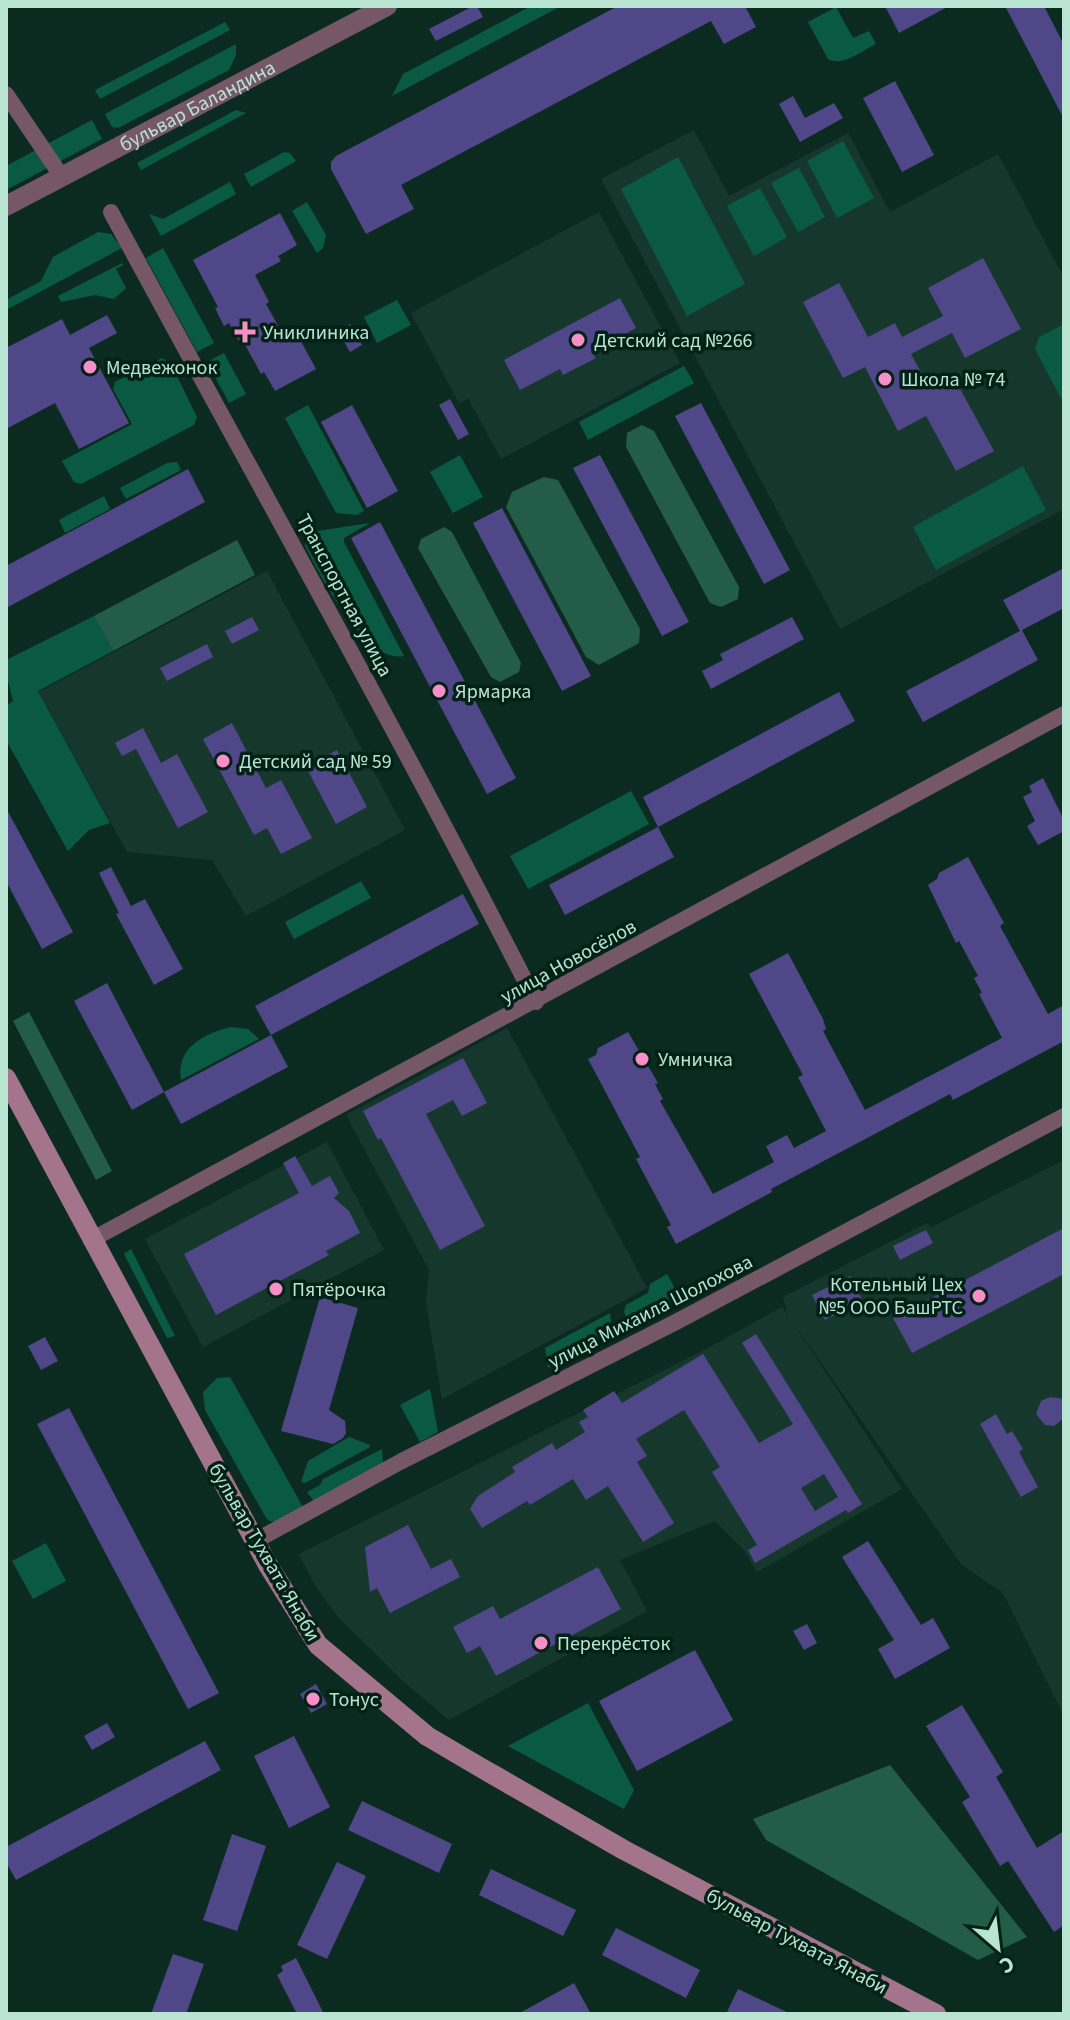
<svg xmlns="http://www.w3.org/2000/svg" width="1070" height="2020" font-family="'Source Sans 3',sans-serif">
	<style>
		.built { fill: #16382c }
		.green { fill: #0a5a43 }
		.forest { fill: #235c48 }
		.building { fill: #4f4788; fill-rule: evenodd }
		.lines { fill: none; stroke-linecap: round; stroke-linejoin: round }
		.minor { stroke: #765767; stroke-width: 16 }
		.tertiary { stroke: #765767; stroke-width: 20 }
		.secondary { stroke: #a4738c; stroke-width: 20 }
		.poi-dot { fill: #f98fc9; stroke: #032117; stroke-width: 3 }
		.labels { text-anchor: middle; stroke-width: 7; stroke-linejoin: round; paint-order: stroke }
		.street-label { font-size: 20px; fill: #b8e4d1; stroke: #032117 }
		.poi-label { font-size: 20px; fill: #b8e4d1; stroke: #032117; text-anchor: start }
	</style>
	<rect width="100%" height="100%" fill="#0c2b20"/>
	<!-- built -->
	<g class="built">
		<polygon points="694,130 729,196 848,133 890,212 998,154 1064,278 1064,509 840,629 601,179"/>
		<polygon points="599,212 680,363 501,459 468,398 459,403 411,313"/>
		<polygon points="267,571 405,830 246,916 212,860 127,852 39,692"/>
		<polygon points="507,1028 647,1288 442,1399 426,1302 429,1270 346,1115"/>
		<polygon points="327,1142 384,1250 203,1347 145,1239"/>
		<polygon points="1064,1160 1064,1716 1003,1593 961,1564 790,1318 902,1489 757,1572 743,1549 715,1521 620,1560 647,1611 449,1720 402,1680 339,1618 316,1587 299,1554 708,1348 782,1307 788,1315 783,1297 927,1223 932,1227"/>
	</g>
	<!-- green -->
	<g class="green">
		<polygon points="531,6 561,6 392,96 403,74"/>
		<path d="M836,7L853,38L869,31L876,44C861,51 843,67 828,59L808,22Z"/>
		<polygon points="225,22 230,30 100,99 95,90"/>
		<polygon points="236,44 236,55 229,70 118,128 112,127 105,114"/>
		<polygon points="236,110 246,113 141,170 137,163"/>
		<polygon points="92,120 102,139 6,190 6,166"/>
		<polygon points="843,141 874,198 837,218 807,161"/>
		<polygon points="284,152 290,153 296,161 251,187 244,174"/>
		<polygon points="678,157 745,284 687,316 621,189"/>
		<polygon points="799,168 825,217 798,232 771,183"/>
		<polygon points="230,182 236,194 161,236 149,214 163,219"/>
		<polygon points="760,188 787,237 754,256 727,206"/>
		<polygon points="307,202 326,235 323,248 317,253 292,211"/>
		<polygon points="98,232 111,234 122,248 6,310 6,300 41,281 53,257"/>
		<polygon points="163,248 214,343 197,352 146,258"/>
		<polygon points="122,263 123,265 116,269 126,288 114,299 95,295 61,302 58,296"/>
		<polygon points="397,300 411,325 377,343 364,317"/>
		<polygon points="1064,324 1064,404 1035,349 1039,337"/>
		<polygon points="224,353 246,394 229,403 207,362"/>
		<polygon points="162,358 171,364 197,417 194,425 81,484 74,482 62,461 132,424 113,389 115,382"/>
		<polygon points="684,366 694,383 588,440 579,422"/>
		<polygon points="308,405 364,511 357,515 336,513 285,418"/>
		<polygon points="460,455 483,497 453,513 430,472"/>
		<polygon points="177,462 181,470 126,499 120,488 167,463"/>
		<polygon points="1023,466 1046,510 936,570 913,527"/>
		<polygon points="104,496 110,509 65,533 59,520"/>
		<path d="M370,523L344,538V542L404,656C365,664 320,575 305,546V538L317,531Z"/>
		<polygon points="94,616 113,651 38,691 110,823 89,830 68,851 6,740 6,706 13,701 6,673 6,660"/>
		<polygon points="631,791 649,824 528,889 510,856"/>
		<polygon points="361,881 371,898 294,939 285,922"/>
		<path d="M231,1027L248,1029L259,1039L181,1080C175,1048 205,1033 231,1027Z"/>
		<polygon points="131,1249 175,1336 167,1338 124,1254"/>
		<polygon points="667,1274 678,1294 677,1303 631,1326 624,1312 626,1305 648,1293 650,1284"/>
		<polygon points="610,1313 612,1333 548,1368 545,1348"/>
		<polygon points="230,1377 304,1509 276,1522 269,1521 265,1516 205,1410 203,1392 217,1378"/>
		<polygon points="430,1389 438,1432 420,1442 400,1405"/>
		<polygon points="349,1437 370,1445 370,1447 305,1483 301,1482 308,1461"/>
		<polygon points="382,1449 383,1463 315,1503 307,1492 320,1485 323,1479"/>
		<polygon points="46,1543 66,1581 33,1599 12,1561"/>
		<polygon points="588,1703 634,1790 624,1809 508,1746"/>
	</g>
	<!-- forest -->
	<g class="forest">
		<polygon points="642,425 654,431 739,587 738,599 721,607 710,603 626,447 627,433"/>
		<polygon points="544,477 558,480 640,629 639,643 599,665 586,657 506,507 512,492"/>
		<polygon points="444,527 452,532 521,663 519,672 500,682 491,677 418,548 421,539"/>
		<polygon points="237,540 255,575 113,651 94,616"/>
		<polygon points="29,1012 112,1171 96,1180 13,1021"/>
		<polygon points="890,1765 1027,1937 978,1960 766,1840 753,1819"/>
	</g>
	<!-- building -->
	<g class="building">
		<polygon points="473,6 477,6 483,17 436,41 429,29"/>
		<polygon points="618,6 745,6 756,27 724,44 711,21 401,185 414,209 366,234 331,169 331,162 336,156"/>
		<polygon points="885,6 949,6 899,33"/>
		<polygon points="1005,6 1044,6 1064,45 1064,119"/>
		<polygon points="895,81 934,155 902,172 863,98"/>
		<polygon points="793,96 805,118 834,103 843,118 800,142 779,104"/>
		<polygon points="280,213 297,245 278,256 281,261 255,275 269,302 266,304 285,338 296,332 316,369 275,391 264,372 261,374 242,339 239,341 229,323 224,326 215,308 218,307 193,260"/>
		<polygon points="983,258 1021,329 965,358 952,333 911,354 929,387 952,374 994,451 956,471 926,416 898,431 865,367 843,378 803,302 839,283 868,337 895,323 902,337 943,316 928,288"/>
		<polygon points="620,298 636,328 592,352 596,358 563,375 560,369 520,390 504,360"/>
		<polygon points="107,315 117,333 89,348 129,423 79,449 55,403 6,429 6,348 62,319 70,335"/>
		<polygon points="350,324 362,345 350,352 338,331"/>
		<polygon points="450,399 469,434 458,440 439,405"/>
		<polygon points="701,403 790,570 764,584 675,416"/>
		<polygon points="352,405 398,491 367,508 321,422"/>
		<polygon points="600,455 689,622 662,636 573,468"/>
		<polygon points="188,469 205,502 6,608 6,566"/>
		<polygon points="502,508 591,676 562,691 473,523"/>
		<polygon points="380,522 516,778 487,794 351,538"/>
		<polygon points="1064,568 1064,608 1022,630 1038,660 923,722 906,691 1020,631 1003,600"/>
		<polygon points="252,617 259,630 232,644 225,631"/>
		<polygon points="792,617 804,639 711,689 702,671 723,660 720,654"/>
		<polygon points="207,644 213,657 167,681 160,668"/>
		<polygon points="839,692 855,721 658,827 643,797"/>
		<polygon points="232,723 266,788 281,780 312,838 281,854 267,828 254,835 203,739"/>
		<polygon points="143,728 161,763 177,754 208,812 178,828 136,749 122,756 115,743"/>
		<polygon points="337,750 367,807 336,824 306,767"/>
		<polygon points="1043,778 1064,820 1064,831 1038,845 1027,826 1035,821 1023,797 1032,792 1029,786"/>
		<polygon points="6,808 73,932 42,949 6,881"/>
		<polygon points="658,827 674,857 565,915 549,885"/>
		<polygon points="968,857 1004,923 1000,926 1048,1014 1064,1005 1064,1041 953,1100 950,1094 771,1189 772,1192 676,1244 667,1227 671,1225 636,1159 640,1157 588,1059 596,1055 598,1048 628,1032 658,1083 655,1084 663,1099 660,1101 713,1194 774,1162 766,1146 787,1135 794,1148 826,1131 798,1077 803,1075 749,974 788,953 823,1019 826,1029 823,1031 865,1110 1002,1038 979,994 982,993 974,978 978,976 959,941 956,943 928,885 937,879 939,873"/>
		<polygon points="111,867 131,906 145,899 183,969 154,985 116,914 119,913 99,873"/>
		<polygon points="463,894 479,924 271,1035 255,1006"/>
		<polygon points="107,983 164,1092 132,1110 74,1001"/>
		<polygon points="271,1035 288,1067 181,1124 164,1092"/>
		<polygon points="463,1058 487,1103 462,1116 453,1100 426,1114 485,1226 440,1250 381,1138 378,1140 363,1111"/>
		<polygon points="295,1156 312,1186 330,1176 339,1193 334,1198 349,1211 360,1233 326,1251 329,1255 216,1315 184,1254 299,1193 283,1163"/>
		<polygon points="1064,1228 1064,1274 912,1353 893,1318"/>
		<polygon points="926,1230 933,1243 900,1260 893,1246"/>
		<polygon points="850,1276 863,1301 825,1320 812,1295"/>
		<polygon points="320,1297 358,1308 329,1410 345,1421 346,1433 343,1438 333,1444 281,1431"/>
		<path d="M756,1334L862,1504L848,1513L846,1510L755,1563L748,1550L757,1545L712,1472L720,1467L684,1410L636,1439L647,1456L637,1462L674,1523L643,1542L608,1486L586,1500L573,1479L530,1505L527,1501L482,1528L470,1509L478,1496L515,1472L512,1467L552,1443L556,1450L585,1432L579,1422L588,1417L583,1410L614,1391L622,1403L703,1354L759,1443L793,1424L742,1343ZM824,1474L838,1497L815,1511L801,1488Z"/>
		<polygon points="45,1337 58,1361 41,1370 28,1346"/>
		<polygon points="1050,1397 1064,1399 1064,1418 1054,1426 1045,1425 1036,1414 1041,1401"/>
		<polygon points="69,1408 219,1693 188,1709 37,1424"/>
		<polygon points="996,1414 1007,1434 1012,1431 1023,1449 1019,1452 1038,1487 1021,1497 980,1424"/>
		<polygon points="408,1525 431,1569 451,1559 460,1577 390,1613 377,1588 370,1592 365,1547"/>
		<polygon points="868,1541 921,1625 933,1618 950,1648 895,1679 878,1649 894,1640 842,1557"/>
		<polygon points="598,1567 621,1609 496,1676 480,1646 467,1653 453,1627 493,1606 500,1619"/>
		<polygon points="807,1624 817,1643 804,1650 793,1631"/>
		<polygon points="695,1650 733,1720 637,1771 599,1701"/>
		<polygon points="316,1684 327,1704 311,1713 300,1694"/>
		<polygon points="962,1705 1003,1772 996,1777 1037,1848 1064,1831 1064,1925 1054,1932 1008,1861 1000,1866 962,1802 970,1797 926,1726"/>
		<polygon points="107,1723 115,1737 92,1750 84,1736"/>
		<polygon points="294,1736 330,1807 289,1828 254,1756"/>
		<polygon points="205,1741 221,1770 16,1880 6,1862 6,1847"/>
		<polygon points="362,1801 452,1844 439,1873 348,1830"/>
		<polygon points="232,1834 266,1846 237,1931 203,1920"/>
		<polygon points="337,1862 366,1876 327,1959 297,1945"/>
		<polygon points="491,1869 576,1910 563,1936 479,1895"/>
		<polygon points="616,1928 700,1970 686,1998 602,1955"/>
		<polygon points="173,1954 204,1964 186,2014 151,2014"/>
		<polygon points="296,1958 324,2014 297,2014 277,1975 283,1971 281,1966"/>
		<polygon points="574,1983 591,2014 518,2014"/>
		<polygon points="738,1989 791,2014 726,2014"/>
	</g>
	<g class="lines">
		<!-- minor -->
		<g class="minor">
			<polyline points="6,94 62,177"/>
			<path d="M111,212C253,475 400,735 536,1002"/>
			<polyline points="91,1240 1064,714"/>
			<polyline points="255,1541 400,1462 676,1322 1064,1116"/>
		</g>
		<!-- tertiary -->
		<path class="tertiary" id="s1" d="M6,206L387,6"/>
		<!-- secondary -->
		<polyline class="secondary" points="6,1078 268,1565 318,1645 427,1736 478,1766 624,1850 936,2014"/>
	</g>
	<!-- markers -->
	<g class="poi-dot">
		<path d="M241 320h8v8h8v8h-8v8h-8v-8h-8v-8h8z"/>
		<circle cx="578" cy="340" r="8"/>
		<circle cx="90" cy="367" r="8"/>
		<circle cx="885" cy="379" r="8"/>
		<circle cx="439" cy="691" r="8"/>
		<circle cx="223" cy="761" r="8"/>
		<circle cx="642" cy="1059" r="8"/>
		<circle cx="276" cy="1289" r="8"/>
		<circle cx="979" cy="1296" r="8"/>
		<circle cx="541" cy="1643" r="8"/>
		<circle cx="313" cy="1699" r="8"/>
	</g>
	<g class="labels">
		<!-- street labels -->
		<g class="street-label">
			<text dy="7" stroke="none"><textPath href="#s1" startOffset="216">бульвар Баландина</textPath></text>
			<text transform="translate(345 595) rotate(62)" y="7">Транспортная улица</text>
			<text transform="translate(568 961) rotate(-29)" y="7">улица Новосёлов</text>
			<text transform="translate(650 1311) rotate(-27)" y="7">улица Михаила Шолохова</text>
			<text transform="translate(265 1552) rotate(60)" y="7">бульвар Тухвата Янаби</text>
			<text transform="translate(797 1941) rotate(28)" y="7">бульвар Тухвата Янаби</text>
		</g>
		<!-- poi labels -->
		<g class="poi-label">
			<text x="263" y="339">Униклиника</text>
			<text x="594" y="347">Детский сад №266</text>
			<text x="106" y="374">Медвежонок</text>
			<text x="901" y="386">Школа № 74</text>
			<text x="455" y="698">Ярмарка</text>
			<text x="239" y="768">Детский сад № 59</text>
			<text x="658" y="1066">Умничка</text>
			<text x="963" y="1291" text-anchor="end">Котельный Цех<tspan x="963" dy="23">№5 ООО БашРТС</tspan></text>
			<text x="292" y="1296">Пятёрочка</text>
			<text x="557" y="1650">Перекрёсток</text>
			<text x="329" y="1706">Тонус</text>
		</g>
	</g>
	<!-- border -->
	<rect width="1070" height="2020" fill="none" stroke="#b8e4d1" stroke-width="16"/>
	<!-- north arrow -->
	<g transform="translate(998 1948) rotate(152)" stroke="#032117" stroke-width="6" paint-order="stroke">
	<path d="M0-6L14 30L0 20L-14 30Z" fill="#b8e4d1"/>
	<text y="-12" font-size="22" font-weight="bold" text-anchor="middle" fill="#b8e4d1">С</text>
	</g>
</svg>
